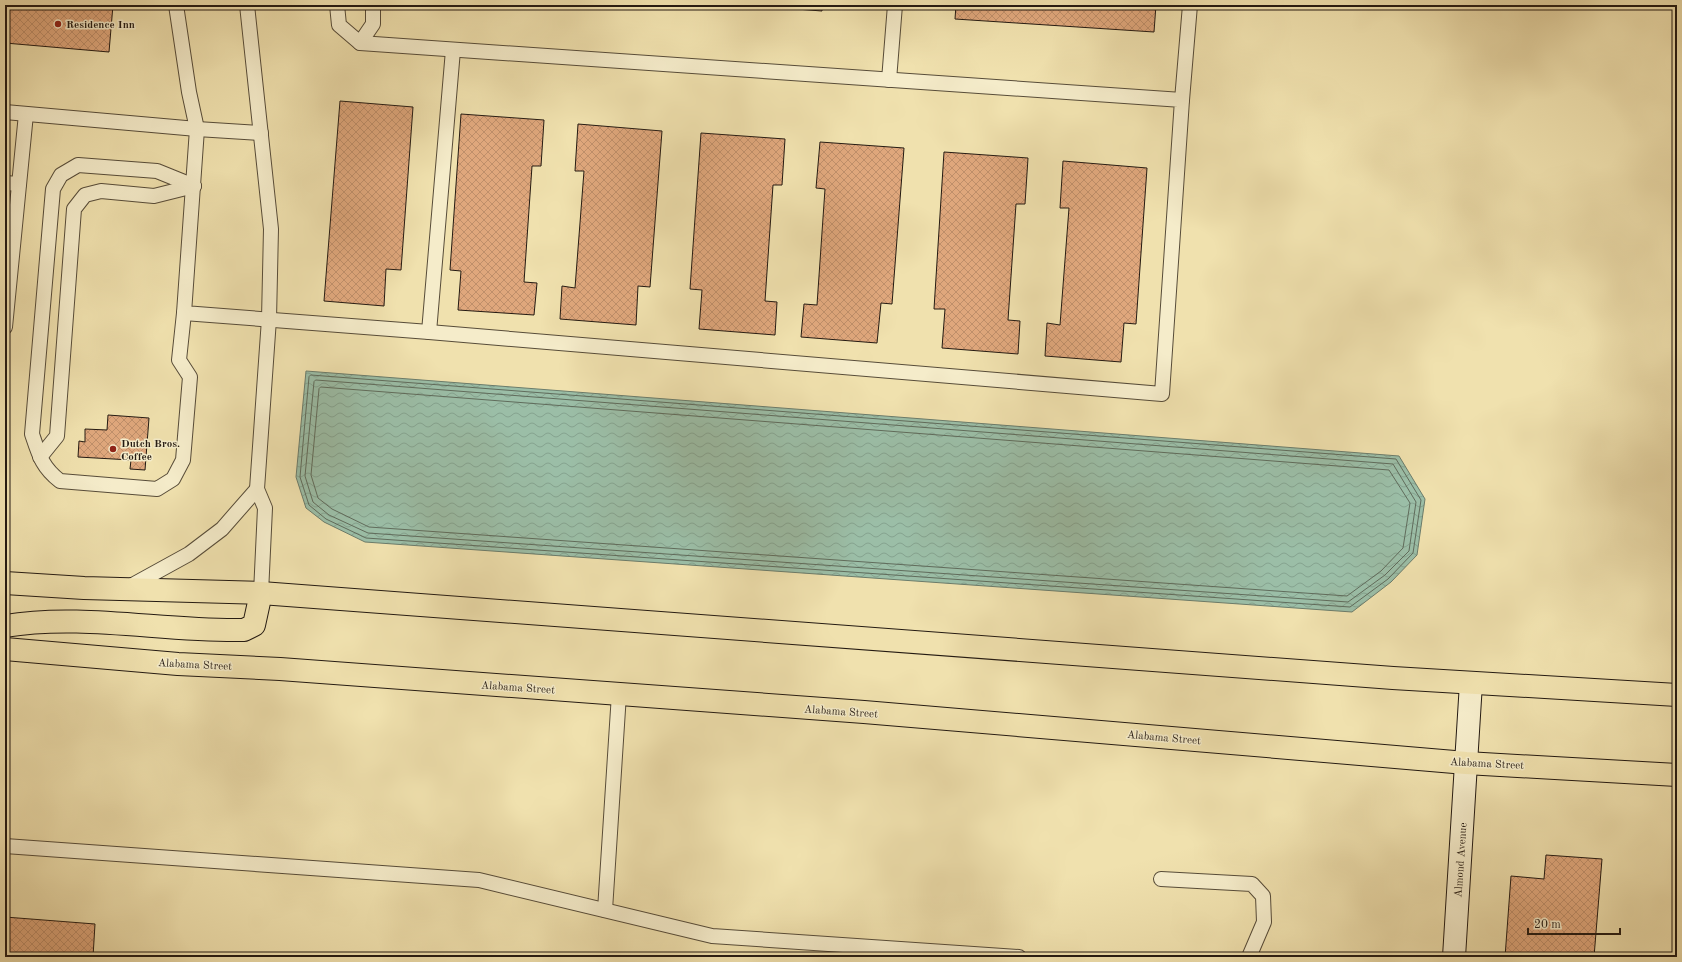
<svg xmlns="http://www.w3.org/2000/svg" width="1682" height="962" font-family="'Old Standard TT',serif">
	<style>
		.water { fill: url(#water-waves); stroke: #6b7c6b }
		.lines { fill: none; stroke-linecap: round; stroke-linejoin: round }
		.shore { stroke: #606c5c; stroke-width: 1 }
		.building { fill: url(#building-cross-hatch); stroke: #241a12 }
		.lane-casing { stroke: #574c39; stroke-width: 16 }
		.secondary-casing { stroke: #241a12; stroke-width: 24 }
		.primary-casing { stroke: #241a12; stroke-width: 24 }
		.lane { stroke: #f5ecca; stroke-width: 14 }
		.secondary { stroke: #f5ecca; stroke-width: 22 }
		.primary { stroke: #f0e1ae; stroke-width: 22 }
		.poi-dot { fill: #8f2418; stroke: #f5ecca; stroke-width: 1.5 }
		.labels { text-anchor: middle; stroke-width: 3; stroke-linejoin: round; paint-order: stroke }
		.poi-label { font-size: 11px; font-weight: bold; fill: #241a12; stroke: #f5ecca; text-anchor: start }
		.street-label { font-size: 11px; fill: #241a12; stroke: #f5ecca }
	</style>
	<defs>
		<pattern id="water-waves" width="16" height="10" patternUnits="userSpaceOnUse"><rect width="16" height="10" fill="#9bbea7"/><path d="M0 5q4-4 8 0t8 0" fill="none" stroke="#85a38f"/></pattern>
		<pattern id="building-cross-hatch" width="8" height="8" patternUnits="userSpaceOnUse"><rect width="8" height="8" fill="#dfa77c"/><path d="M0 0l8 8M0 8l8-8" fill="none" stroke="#bf8f6a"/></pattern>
	</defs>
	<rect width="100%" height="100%" fill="#f0e1ae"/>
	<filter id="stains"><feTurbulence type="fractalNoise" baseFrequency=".005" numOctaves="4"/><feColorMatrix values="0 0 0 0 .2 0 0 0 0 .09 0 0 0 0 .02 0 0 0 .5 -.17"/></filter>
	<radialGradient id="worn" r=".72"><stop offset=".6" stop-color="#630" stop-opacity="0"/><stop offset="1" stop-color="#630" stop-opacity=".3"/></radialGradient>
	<!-- water -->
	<polygon class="water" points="306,371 1399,456 1425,499 1417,555 1391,582 1352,612 365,542 324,522 306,508 296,477"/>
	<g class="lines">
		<!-- shore -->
		<g class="shore">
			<polygon points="311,375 1396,459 1421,500 1413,553 1388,579 1350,607 366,538 326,519 309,505 300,477 309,377"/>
			<polygon points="316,380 1393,464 1416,502 1409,551 1385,575 1348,602 368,533 329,515 313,502 305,476 314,382"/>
			<polygon points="321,387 1389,470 1410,503 1403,548 1381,571 1347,596 369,527 332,509 318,498 311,475 319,389"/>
		</g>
	</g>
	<!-- building -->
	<g class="building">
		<polygon points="5,5 113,5 109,52 5,43"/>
		<polygon points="745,5 822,5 822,11"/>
		<polygon points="956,5 1156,5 1154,32 955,19"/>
		<polygon points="340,101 413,107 401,270 386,269 384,306 324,301"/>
		<polygon points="461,114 544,120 541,166 532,166 524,282 537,283 534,315 458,310 461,271 450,270"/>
		<polygon points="578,124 662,131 650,287 638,286 636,325 560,319 562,286 575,288 584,171 575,171"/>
		<polygon points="701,133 785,139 782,185 773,185 765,301 777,302 775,335 699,329 702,290 690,289"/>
		<polygon points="820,142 904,148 892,304 881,303 877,343 801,337 804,304 817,305 825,189 816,188"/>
		<polygon points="944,152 1028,158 1025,204 1016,204 1008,320 1020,321 1018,354 942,348 945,309 934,309"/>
		<polygon points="1063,161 1147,168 1136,324 1124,323 1121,362 1045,356 1047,323 1060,325 1069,208 1060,208"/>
		<polygon points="108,415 149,418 145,470 130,469 131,460 78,457 79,441 85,442 85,429 107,430"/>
		<polygon points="1546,855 1602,859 1594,957 1505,957 1511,876 1544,879"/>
		<polygon points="5,917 95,924 93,957 5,957"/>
	</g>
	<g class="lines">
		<!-- lane casing -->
		<g class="lane-casing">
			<g id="lane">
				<polyline points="176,5 189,92 197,129 184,313 429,332 1162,394 1182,100 360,43"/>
				<polyline points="247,5 271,229 269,319 257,489 265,508 261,593"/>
				<polyline points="337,5 339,25 360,43 373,24 373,5"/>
				<polyline points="889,80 895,5"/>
				<polyline points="1182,100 1190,5"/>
				<polyline points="5,112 197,129 261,133"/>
				<polyline points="5,183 19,184"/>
				<path d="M184,313L179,360L190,377L183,460L173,479L157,489L60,481C42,467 39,455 32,434L53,189L61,175L78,165L157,171L194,186"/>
				<polyline points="5,327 26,114"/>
				<polyline points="429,332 453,50"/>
				<polyline points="40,457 57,436 74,209 85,195 101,191 154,196 194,186"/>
				<polyline points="129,587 189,554 222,529 257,489"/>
				<polyline points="5,846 479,880 712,936 1019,957"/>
				<polyline points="1161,879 1252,884 1263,896 1264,922 1249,957"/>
				<polyline points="605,910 619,694"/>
			</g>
		</g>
		<!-- secondary casing -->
		<g class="secondary-casing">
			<polyline id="secondary" points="1454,957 1471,683"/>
		</g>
		<!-- primary casing -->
		<g class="primary-casing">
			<g id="primary">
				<polyline points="5,583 84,588 261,593 1393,678 1677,695"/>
				<path d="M5,626C82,613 166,632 244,630L254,625L261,593"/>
				<polyline points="5,649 178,664 280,669 864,712 1466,763 1677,775"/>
			</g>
		</g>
		<!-- lane -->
		<use href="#lane" class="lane"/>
		<!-- secondary -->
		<use href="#secondary" class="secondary"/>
		<!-- primary -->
		<use href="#primary" class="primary"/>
	</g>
	<!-- markers -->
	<g class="poi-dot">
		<circle cx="58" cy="24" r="4"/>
		<circle cx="113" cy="449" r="4"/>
	</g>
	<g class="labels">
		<!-- poi labels -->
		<g class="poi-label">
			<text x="66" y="28">Residence Inn</text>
			<text x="121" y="447">Dutch Bros.<tspan x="121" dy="13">Coffee</tspan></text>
		</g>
		<!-- street labels -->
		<g class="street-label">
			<text transform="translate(195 664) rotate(3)" y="4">Alabama Street</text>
			<text transform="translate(518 687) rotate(4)" y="4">Alabama Street</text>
			<text transform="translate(841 711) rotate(4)" y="4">Alabama Street</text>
			<text transform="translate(1164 737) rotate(5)" y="4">Alabama Street</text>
			<text transform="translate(1487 763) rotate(3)" y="4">Alabama Street</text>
			<text transform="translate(1460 860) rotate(-86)" y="4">Almond Avenue</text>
		</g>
	</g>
	<!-- margin -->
	<rect width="1682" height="962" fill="none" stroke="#f0e1ae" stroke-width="20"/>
	<rect x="6" y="6" width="1670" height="950" fill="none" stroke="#241a12" stroke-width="2"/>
	<rect x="10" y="10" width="1662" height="942" fill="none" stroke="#241a12"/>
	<!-- scale -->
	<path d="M1528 928v6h92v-6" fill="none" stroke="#241a12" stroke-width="2"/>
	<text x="1534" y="928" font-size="12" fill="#241a12" stroke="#f5ecca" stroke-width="3" paint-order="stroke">20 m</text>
	<rect width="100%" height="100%" filter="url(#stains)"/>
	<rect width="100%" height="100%" fill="url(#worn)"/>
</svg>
